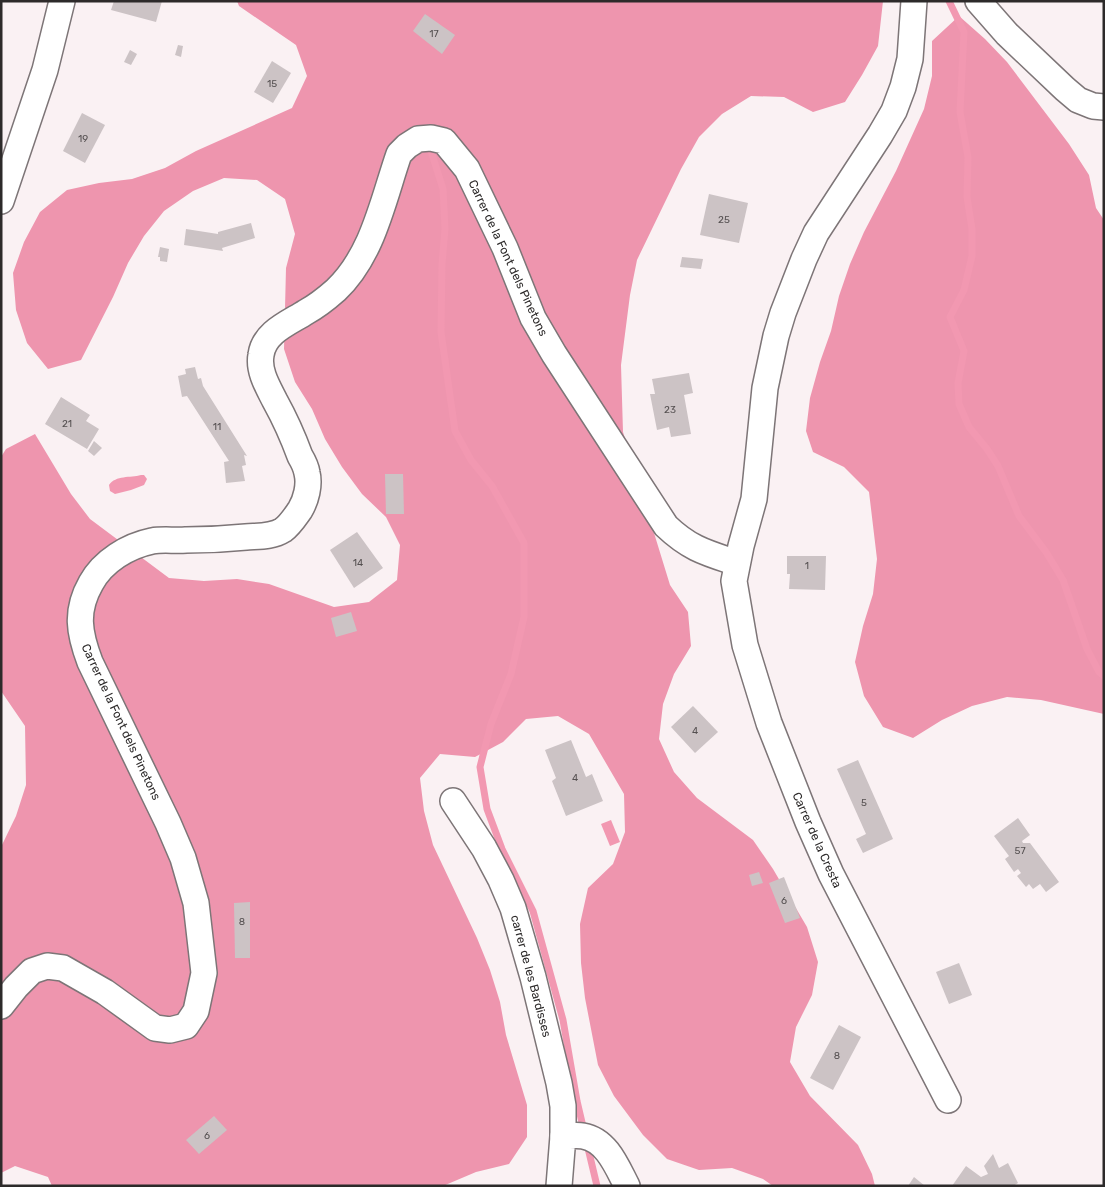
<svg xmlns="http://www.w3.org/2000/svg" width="1105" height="1187" font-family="Rubik,sans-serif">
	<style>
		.forest { fill: #ee95ae }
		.water { fill: #f298b1 }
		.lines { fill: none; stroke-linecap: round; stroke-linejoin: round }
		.stream { stroke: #f298b1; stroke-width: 7 }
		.building { fill: #ccc3c5 }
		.minor-casing { stroke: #7d7577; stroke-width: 28 }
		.minor { stroke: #fff; stroke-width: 25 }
		.labels { text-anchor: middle; stroke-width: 4; stroke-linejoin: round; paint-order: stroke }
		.number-label { font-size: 10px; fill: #555051 }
		.street-label { font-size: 12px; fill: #2d2a2a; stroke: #fff }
	</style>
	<rect width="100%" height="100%" fill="#faf1f3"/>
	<!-- forest -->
	<g class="forest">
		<polygon points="237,1 883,1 878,46 862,75 845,102 813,112 784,97 751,96 722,114 699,137 681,169 637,260 630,295 621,365 623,432 670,585 688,612 691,646 674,674 663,704 659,739 674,772 697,798 753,840 773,869 807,927 818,962 812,995 796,1027 790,1062 810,1096 858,1145 872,1174 875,1186 773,1186 763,1179 732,1168 699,1170 667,1159 643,1135 614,1096 598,1065 585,998 581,963 580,924 588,888 613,864 625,832 624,794 589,734 558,716 526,719 503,742 475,757 440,754 420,778 424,811 433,845 477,938 490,970 500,1002 506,1035 527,1105 527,1137 509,1164 476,1172 443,1186 52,1186 48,1177 15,1166 1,1173 1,847 16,816 26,785 25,726 1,691 1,457 6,449 35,434 71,494 90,519 169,578 204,581 237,579 269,584 334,607 369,602 397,580 400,545 386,517 362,494 342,467 325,439 312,409 295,382 284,349 286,268 295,234 285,199 257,180 224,178 193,191 164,211 144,236 128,263 113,297 81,360 48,369 27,343 16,310 13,273 24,242 40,212 67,190 99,183 132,179 165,168 196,151 292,108 307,76 296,45 239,6"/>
		<polygon points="959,16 985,39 1007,62 1069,144 1089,175 1096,208 1104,220 1104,714 1041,700 1007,697 972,706 942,720 913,738 883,727 864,696 855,662 863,626 873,594 877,559 869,492 844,467 813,452 806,431 810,398 820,362 831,331 839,296 850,264 864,232 896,171 924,109 932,76 932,41"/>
	</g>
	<!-- water -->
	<g class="water">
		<path d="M141,475H144L147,479L144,485L131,490L115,494L110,491L109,485C116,475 130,478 141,475Z"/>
		<polygon points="611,820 620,842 610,846 601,824"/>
	</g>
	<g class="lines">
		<!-- stream -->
		<g class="stream">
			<polyline points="949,1 964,32 960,112 968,157 967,197 972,229 972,256 964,290 950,317 964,351 958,383 959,404 969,427 987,449 998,466 1019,516 1046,552 1063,580 1087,649 1099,672 1104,676"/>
			<polyline points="431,151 443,189 445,229 442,264 441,332 455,431 471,460 492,486 524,543 524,617 511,674 491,724 480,767 487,809 502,849 533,911 563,1020 577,1101 584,1131"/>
			<polyline points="587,1144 597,1186"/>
		</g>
	</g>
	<!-- building -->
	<g class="building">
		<polygon points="114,1 162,1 156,22 111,10"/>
		<polygon points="425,14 455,35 442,54 413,31"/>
		<polygon points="178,45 183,46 181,57 175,55"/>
		<polygon points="130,50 137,54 131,65 124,62"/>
		<polygon points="272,61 291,73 273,103 254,92"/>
		<polygon points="82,113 105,125 85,163 63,151"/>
		<polygon points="709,194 748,203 739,243 700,235"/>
		<polygon points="251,223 255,238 222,248 223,251 184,245 186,229 218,234 218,232"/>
		<polygon points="160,247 169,249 167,262 160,261 160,257 158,257"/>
		<polygon points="682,257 703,259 701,269 680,267"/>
		<polygon points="195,367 198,379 201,378 203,386 247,456 244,455 246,465 242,466 245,481 226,483 224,462 229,461 187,396 182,397 178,376 186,374 185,369"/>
		<polygon points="689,373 693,393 684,395 691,434 671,437 669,427 657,430 650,394 655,394 652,379"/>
		<polygon points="61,397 90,415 86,421 99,429 87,449 45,424"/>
		<polygon points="94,441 102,448 94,456 88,451"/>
		<polygon points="385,474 403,474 404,514 386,514"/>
		<polygon points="357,532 383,568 354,588 330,550"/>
		<polygon points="787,556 826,556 825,590 789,589 790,574 787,574"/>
		<polygon points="351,612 357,631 336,637 331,618"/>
		<polygon points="693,706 718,732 695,753 671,727"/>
		<polygon points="571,740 586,777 592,774 603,801 566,816 552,781 556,778 545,750"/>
		<polygon points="858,760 893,839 863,853 856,839 866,834 837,769"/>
		<polygon points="1018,818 1030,835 1022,841 1023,843 1030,843 1059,882 1046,892 1040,884 1033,889 1029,884 1026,887 1017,876 1021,873 1018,869 1014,872 1005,859 1009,856 994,836"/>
		<polygon points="759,872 763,883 752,886 749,875"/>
		<polygon points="784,877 800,918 785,923 769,883"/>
		<polygon points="250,902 250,958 235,958 234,903"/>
		<polygon points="959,963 972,995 949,1004 936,972"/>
		<polygon points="839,1025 861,1037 833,1090 810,1078"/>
		<polygon points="214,1116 227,1130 199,1154 186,1140"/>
		<polygon points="993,1154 999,1168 1008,1163 1018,1183 1013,1186 952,1186 966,1166 981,1177 988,1174 984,1166"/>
		<polygon points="914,1177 925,1186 908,1186"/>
	</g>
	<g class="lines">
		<!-- minor casing -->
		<g class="minor-casing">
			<g id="minor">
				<polyline points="914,1 910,59 903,87 894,111 880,135 816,233 804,259 783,313 776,336 765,388 754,499 741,546 734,581 745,645 769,723 808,822 831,874 948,1100"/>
				<polyline points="978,1 1007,34 1065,89 1078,100 1093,106 1104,107"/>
				<polyline points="1,201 45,70 62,1"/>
				<polyline points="453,801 484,848 501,880 513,908 533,977 559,1083 563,1106 563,1136"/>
				<path d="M1,1006L16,987L32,971L47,966L63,968L105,992L155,1028L170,1030L186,1026L196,1011L204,973L196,903L183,858L168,823L90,662C79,633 75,611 91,583C103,561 128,546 152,541C163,539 175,541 186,540C206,540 226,539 246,537C258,536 272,537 283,530C290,525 295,517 300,510C306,500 310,485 307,473C306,467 303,461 300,456C293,437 285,419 275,401C268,387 258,371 261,355C264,332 289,323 306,312C317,306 327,298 336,290C373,255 383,200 399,154L407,146L418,139L431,138L444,141L467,169L505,248L533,318L554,354L666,526C690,549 707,553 737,563"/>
				<path d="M559,1186L563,1136C569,1136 577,1135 583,1136C607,1140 617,1167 627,1186"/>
			</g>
		</g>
		<!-- minor -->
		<use href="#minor" class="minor"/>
	</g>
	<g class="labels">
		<!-- number labels -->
		<g class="number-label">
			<text x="434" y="37">17</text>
			<text x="272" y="87">15</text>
			<text x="83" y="142">19</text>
			<text x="724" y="223">25</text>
			<text x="670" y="413">23</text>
			<text x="67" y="427">21</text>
			<text x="217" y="430">11</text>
			<text x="358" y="566">14</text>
			<text x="807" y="569">1</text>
			<text x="695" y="734">4</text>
			<text x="575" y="781">4</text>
			<text x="864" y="806">5</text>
			<text x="1020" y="854">57</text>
			<text x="784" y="904">6</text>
			<text x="242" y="925">8</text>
			<text x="837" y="1059">8</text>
			<text x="207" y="1139">6</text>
		</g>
		<!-- street labels -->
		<g class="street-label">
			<text transform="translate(508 258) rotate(65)" y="4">Carrer de la Font dels Pinetons</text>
			<text transform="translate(121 722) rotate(65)" y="4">Carrer de la Font dels Pinetons</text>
			<text transform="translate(817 840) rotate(66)" y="4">Carrer de la Cresta</text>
			<text transform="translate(531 976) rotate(75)" y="4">carrer de les Bardisses</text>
		</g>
	</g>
	<!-- border -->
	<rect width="1105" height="1187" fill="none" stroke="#2d2a2a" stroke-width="5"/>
</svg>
